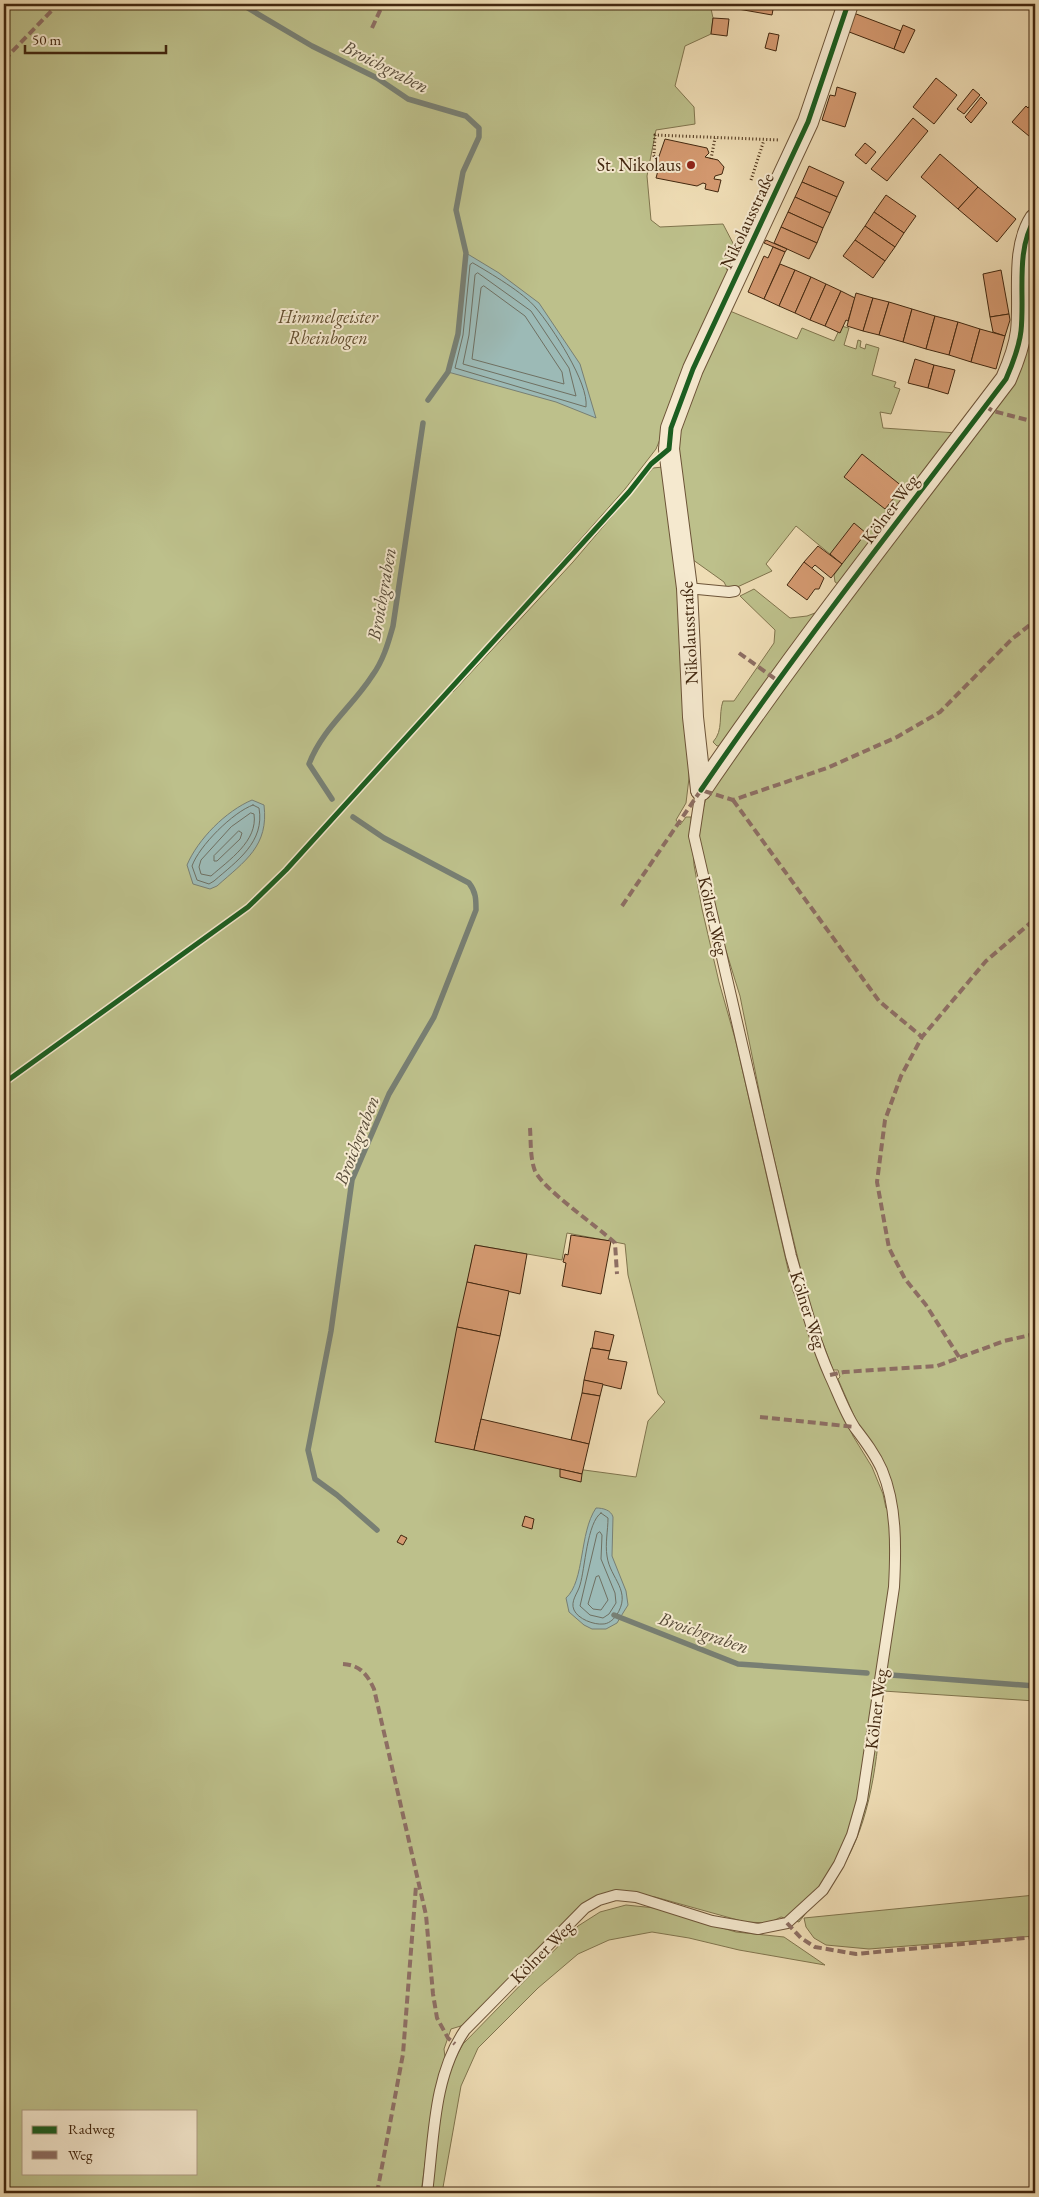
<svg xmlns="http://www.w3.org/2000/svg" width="1039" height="2197" font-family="'EB Garamond',serif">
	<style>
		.green { fill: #bdc08b; stroke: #80744d; fill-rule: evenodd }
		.water { fill: #9cbab6; stroke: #787f73 }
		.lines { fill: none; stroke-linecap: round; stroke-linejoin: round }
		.shore { stroke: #6f7062; stroke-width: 1 }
		.stream { stroke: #787f73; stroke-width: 5.5 }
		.building { fill: #d59a71; stroke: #42270f }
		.service-casing { stroke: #6d5438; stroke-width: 12 }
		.minor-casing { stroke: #6d5438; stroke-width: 22 }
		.path { stroke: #42270f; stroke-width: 3; stroke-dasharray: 1 2.5; stroke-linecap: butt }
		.service { stroke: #f5e9cf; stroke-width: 10 }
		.minor { stroke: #f5e9cf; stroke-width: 20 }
		.quiet { stroke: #8d6e63; stroke-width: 4; stroke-dasharray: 8 4; stroke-linecap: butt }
		.cycleway-casing { stroke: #f5e9cf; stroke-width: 8 }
		.cycleway { stroke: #1b5e20; stroke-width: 5 }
		.poi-dot { fill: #8f2418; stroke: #f5e9cf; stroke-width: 2 }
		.labels { text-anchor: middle; stroke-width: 4; stroke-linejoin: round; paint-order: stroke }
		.poi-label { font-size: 18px; fill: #42270f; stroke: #f5e9cf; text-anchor: end }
		.street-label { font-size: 18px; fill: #42270f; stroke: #f5e9cf }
		.park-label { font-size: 18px; font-style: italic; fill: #614d2e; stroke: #f5e9cf }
		.water-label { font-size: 19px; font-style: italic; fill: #584c39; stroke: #f5e9cf }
	</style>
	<rect width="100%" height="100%" fill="#efddb5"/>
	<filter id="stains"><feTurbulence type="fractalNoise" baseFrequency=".004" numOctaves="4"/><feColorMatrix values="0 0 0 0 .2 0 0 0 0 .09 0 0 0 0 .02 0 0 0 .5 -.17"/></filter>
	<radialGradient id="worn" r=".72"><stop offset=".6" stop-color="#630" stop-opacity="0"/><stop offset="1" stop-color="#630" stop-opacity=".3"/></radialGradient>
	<!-- green -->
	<g class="green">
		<path d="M4,4H710L713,18L711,34L685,46L675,86L694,107L695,124L656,130L647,176L651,220L660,227L723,224L735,247L726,269L730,271L656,449L625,489L448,689L453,692L573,562L653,468L663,467L670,489L687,702L689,778L686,803L676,820L680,825L686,817H691L694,865L702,909L719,982L736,1042L793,1291L853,1436L872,1467L883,1494L886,1508H894L838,1379L840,1377L838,1370H833L810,1309L766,1125L740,996L723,941L697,831L709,787L1025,351L1035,252V1701L883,1691C878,1748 874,1810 846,1861C834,1883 814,1902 799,1922L781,1917L769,1923L745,1922L655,1897L635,1894L599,1899L464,2025L451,2029L444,2049L445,2057L434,2097L421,2193H4ZM567,1233L625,1244L628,1275L658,1394L665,1402L648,1421L636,1477L584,1470L436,1439L475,1245L562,1260ZM24,2111H196V2173H24Z"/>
		<polygon points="730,311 797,339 802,328 834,341 841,326 849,328 844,345 856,349 858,340 861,341 860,347 865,349 866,344 879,348 872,375 896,382 894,387 900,389 891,414 880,412 883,428 957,433 847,590 835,582 834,575 842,564 796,526 766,564 772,571 733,589 727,588 724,582 689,557 676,462 681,419"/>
		<path d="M754,589L790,618L807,616L823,610L724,745L717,746L713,742C724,730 718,715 723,701H734L774,643L775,630L740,596Z"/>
		<polygon points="1035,1895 1035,1936 869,1949 826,1945 814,1938 806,1927 804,1918"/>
		<path d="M626,1905L655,1908L736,1932L784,1937L825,1965L739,1950L689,1938L652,1932L609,1940L578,1954L538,1988L478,2048L461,2086L442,2193H431C437,2144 437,2087 463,2044L578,1926L600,1912Z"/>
	</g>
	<!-- water -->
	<g class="water">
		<polygon points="466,253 499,273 539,303 580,364 596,418 556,402 448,372 458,334"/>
		<path d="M252,800L264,805C269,846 245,861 217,886L210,889L193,884L187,865C198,839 226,811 252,800Z"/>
		<path d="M596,1508C603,1508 611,1510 613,1517L612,1556L626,1591L628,1605L623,1613L617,1623L606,1629H592L584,1625L569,1612L566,1598C585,1581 579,1533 596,1508Z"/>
	</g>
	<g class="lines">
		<!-- shore -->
		<g class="shore">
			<path d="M473,263C490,273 524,293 536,308C552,327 589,383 586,407L455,368L463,335L470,265Z"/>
			<polygon points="478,273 531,311 569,368 576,396 463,364 469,335 475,275"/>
			<polygon points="484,286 525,316 562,372 564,384 472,359 481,288"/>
			<path d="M253,805L259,808C265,842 237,861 214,881L209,884L197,880L192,866C199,846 233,812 253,805Z"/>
			<path d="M251,813L254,814C258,841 229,860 211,876L201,874L199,867L201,860L231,827Z"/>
			<polygon points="239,831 242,833 240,839 217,861 214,861 214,856"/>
			<path d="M601,1513L608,1518C608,1530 605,1544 607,1556C610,1579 633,1591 616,1616C613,1620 608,1624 603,1624C594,1625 578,1619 574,1610C570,1601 578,1593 580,1585C585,1569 587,1522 601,1513Z"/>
			<polygon points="600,1532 602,1535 601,1559 615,1593 616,1603 609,1614 603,1618 590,1615 580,1606 597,1534"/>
			<polygon points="599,1576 608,1600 601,1610 593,1609 588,1604 596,1577"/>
		</g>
		<!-- stream -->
		<g class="stream">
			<polyline points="241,4 312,46 377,78 408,99 466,116 479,128 479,137 463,172 456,210 466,253 458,334 448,372 428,400"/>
			<path d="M332,799L309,764C322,729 352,707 372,676C383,661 388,644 393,626L423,423"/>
			<path d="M353,817L384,838L469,883C476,892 476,899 476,910L434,1017L389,1094L352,1180L331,1331L308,1450L315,1479L337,1495L377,1530"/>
			<polyline points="614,1615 738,1664 867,1673"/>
			<polyline points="891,1675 1035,1686"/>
		</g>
	</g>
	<!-- building -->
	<g class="building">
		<polygon points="739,4 774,4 772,15 738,9"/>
		<polygon points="898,4 929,4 927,8 898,9"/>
		<polygon points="851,12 901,31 894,49 844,30"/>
		<polygon points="713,18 729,19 727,36 711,34"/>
		<polygon points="903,25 915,30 904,53 894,49"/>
		<polygon points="769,33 779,35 776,51 765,48"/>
		<polygon points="936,78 957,95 934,124 913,107"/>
		<polygon points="837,87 856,93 845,127 822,120 830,95 835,96"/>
		<polygon points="973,89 980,95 964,114 957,109"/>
		<polygon points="981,97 987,103 971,123 965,117"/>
		<polygon points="1035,99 1035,141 1012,122 1026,106 1028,108"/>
		<polygon points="913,118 928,131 887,181 871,169"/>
		<polygon points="665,139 707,148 709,153 705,157 718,160 724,167 722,174 715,176 714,179 721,180 718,192 705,189 706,184 703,183 697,186 656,178 660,163 657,162"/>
		<polygon points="865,143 876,152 866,164 855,155"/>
		<polygon points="940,154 978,187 958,209 921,177"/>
		<polygon points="809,166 844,182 837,197 802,182"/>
		<polygon points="802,182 837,197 830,213 795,197"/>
		<polygon points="978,187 1016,219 997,242 958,209"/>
		<polygon points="886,195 916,216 904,233 874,212"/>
		<polygon points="795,197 830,213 823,228 788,212"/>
		<polygon points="788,212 823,228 817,243 781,227"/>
		<polygon points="874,212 904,233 895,247 865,226"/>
		<polygon points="865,226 895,247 885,261 855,240"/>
		<polygon points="781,227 817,243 809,259 774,243"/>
		<polygon points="766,240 787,249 785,252 764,243"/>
		<polygon points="855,240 885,261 873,278 843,256"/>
		<polygon points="773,247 785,252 764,299 748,292 764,256 768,258"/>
		<polygon points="780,264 795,270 779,306 764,299"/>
		<polygon points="795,270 811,277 795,313 779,306"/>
		<polygon points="1001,270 1009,314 990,317 983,274"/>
		<polygon points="811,277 826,284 810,320 795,313"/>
		<polygon points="826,284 841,291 825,326 810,320"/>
		<polygon points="841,291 855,298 848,321 846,320 840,333 825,326"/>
		<polygon points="856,293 873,298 863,331 847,326"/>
		<polygon points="873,298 889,302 879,335 863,331"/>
		<polygon points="889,302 912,309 903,342 879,335"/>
		<polygon points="912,309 935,316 926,349 903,342"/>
		<polygon points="1009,314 1010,320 1005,336 993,332 990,317"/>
		<polygon points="935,316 958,322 949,355 926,349"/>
		<polygon points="958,322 980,329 971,362 949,355"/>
		<polygon points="980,329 1005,336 996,369 971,362"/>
		<polygon points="915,359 934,365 928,388 908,383"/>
		<polygon points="934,365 955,370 948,394 928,388"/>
		<polygon points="862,454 903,487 885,509 844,477"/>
		<polygon points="854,523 866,533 842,564 830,554"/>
		<polygon points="818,546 842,564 831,578 815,565 811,569 804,562"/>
		<polygon points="804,562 824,578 819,589 815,589 807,600 787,585"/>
		<polygon points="571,1235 611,1241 601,1294 562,1286 566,1263 563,1262 565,1254 568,1255"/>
		<polygon points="475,1245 527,1254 520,1294 467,1282"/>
		<polygon points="467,1282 509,1291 500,1336 457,1327"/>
		<polygon points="457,1327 500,1336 474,1450 435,1442"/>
		<polygon points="595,1331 614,1335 610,1351 592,1348"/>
		<polygon points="591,1348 610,1351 608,1359 627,1362 621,1389 584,1380"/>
		<polygon points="584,1380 603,1384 600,1396 582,1393"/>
		<polygon points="582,1393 600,1396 589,1444 571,1440"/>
		<polygon points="481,1419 589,1444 582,1474 474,1450"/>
		<polygon points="560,1469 582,1474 581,1482 560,1477"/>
		<polygon points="525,1516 534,1519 532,1529 522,1526"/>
		<polygon points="401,1535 407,1538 403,1545 397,1542"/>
	</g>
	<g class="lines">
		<!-- service casing -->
		<g class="service-casing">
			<g id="service">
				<polyline points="687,588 729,592 735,591"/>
				<path d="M427,2193C434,2139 433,2076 465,2030L585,1908L599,1900L616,1895L636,1897L712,1921L758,1929L787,1923L823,1890L839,1864L852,1835L862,1800L894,1587C896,1549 897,1506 882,1470C875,1454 865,1441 855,1428C845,1413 838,1393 830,1376C813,1338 803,1297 791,1256L694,836L701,790"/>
			</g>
		</g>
		<!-- minor casing -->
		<g class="minor-casing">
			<g id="minor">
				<polyline points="701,790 693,717 687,588 669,449 671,428 693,369 808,122 848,4"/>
				<path d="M701,790C797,649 903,515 1006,379C1013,363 1019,348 1021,331C1025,296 1015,250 1035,219"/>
			</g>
		</g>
		<!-- path -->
		<g class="path">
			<polyline points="658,157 654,156 655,135 780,140"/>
			<polyline points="711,159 715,138"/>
			<polyline points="751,180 764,140"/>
		</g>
		<!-- service -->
		<use href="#service" class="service"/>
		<!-- minor -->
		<use href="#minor" class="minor"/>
		<!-- quiet -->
		<g class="quiet">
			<polyline points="372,28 383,4"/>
			<polyline points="4,60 58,4"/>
			<polyline points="985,406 993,411 1035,422"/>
			<polyline points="739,653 778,681"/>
			<polyline points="733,800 879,1001 922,1037"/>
			<polyline points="622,906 701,790 733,800 827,768 897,737 940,712 1012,639 1035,621"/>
			<path d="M530,1128C531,1142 530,1158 535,1171C543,1189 597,1226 615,1243L617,1274"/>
			<polyline points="959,1357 926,1305 905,1279 889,1248 877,1182 885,1120 901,1076 922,1037 986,961 1035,919"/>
			<polyline points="830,1375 844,1372 937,1366 1004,1341 1035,1334"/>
			<polyline points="760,1417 855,1427"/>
			<path d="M343,1664C360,1665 367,1674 374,1689L426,1915L433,1994L437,2018L448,2038L455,2044"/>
			<polyline points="787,1923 801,1938 815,1947 856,1954 1035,1937"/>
			<polyline points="377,2193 403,2054 416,1886"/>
		</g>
		<!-- cycleway casing -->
		<g class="cycleway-casing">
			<g id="cycleway">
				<path d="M701,790C797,649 903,515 1006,379C1013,363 1019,348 1021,331C1025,296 1015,250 1035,219"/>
				<polyline points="4,1083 248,907 286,870 629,492 651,464 669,449 671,428 693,369 808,122 848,4"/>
			</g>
		</g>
		<!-- cycleway -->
		<use href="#cycleway" class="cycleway"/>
	</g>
	<!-- markers -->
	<circle class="poi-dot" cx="691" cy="165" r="5"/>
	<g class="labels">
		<!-- poi labels -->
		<g class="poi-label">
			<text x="681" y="171">St. Nikolaus</text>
		</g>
		<!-- street labels -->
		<g class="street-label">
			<text transform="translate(747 221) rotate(-65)" y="6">Nikolausstraße</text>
			<text transform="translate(890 509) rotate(-53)" y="6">Kölner Weg</text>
			<text transform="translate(689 633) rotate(-93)" y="6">Nikolausstraße</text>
			<text transform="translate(713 916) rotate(77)" y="6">Kölner Weg</text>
			<text transform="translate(808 1310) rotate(72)" y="6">Kölner Weg</text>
			<text transform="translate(876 1709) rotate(-83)" y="6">Kölner Weg</text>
			<text transform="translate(542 1952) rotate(-45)" y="6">Kölner Weg</text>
		</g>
		<!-- park labels -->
		<g class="park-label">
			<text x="328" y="323">Himmelgeister<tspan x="328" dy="21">Rheinbogen</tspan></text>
		</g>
		<!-- water labels -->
		<g class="water-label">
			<text transform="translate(386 66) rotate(27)" y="7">Broichgraben</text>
			<text transform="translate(381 594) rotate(-80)" y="7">Broichgraben</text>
			<text transform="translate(356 1140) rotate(-69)" y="7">Broichgraben</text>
			<text transform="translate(704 1632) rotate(19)" y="7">Broichgraben</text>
		</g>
	</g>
	<!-- margin -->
	<rect width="1039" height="2197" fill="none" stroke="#efddb5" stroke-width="20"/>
	<rect x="5" y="5" width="1029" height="2187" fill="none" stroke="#42270f" stroke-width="2.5"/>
	<rect x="10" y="10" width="1019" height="2177" fill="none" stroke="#42270f"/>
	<!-- legend -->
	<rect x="22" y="2110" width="175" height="65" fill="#f5e9cf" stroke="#ad9b82"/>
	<rect x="32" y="2126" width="25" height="8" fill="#1b5e20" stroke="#ad9b82"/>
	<text x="68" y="2134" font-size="15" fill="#42270f">Radweg</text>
	<rect x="32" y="2151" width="25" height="8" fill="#8d6e63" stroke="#ad9b82"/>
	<text x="68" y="2160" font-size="15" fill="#42270f">Weg</text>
	<!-- scale -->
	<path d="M25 45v8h141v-8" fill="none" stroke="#42270f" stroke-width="2.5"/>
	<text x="32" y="45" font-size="15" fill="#42270f" stroke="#f5e9cf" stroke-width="4" paint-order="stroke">50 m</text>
	<rect width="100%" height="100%" filter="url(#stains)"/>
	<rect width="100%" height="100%" fill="url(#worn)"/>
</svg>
